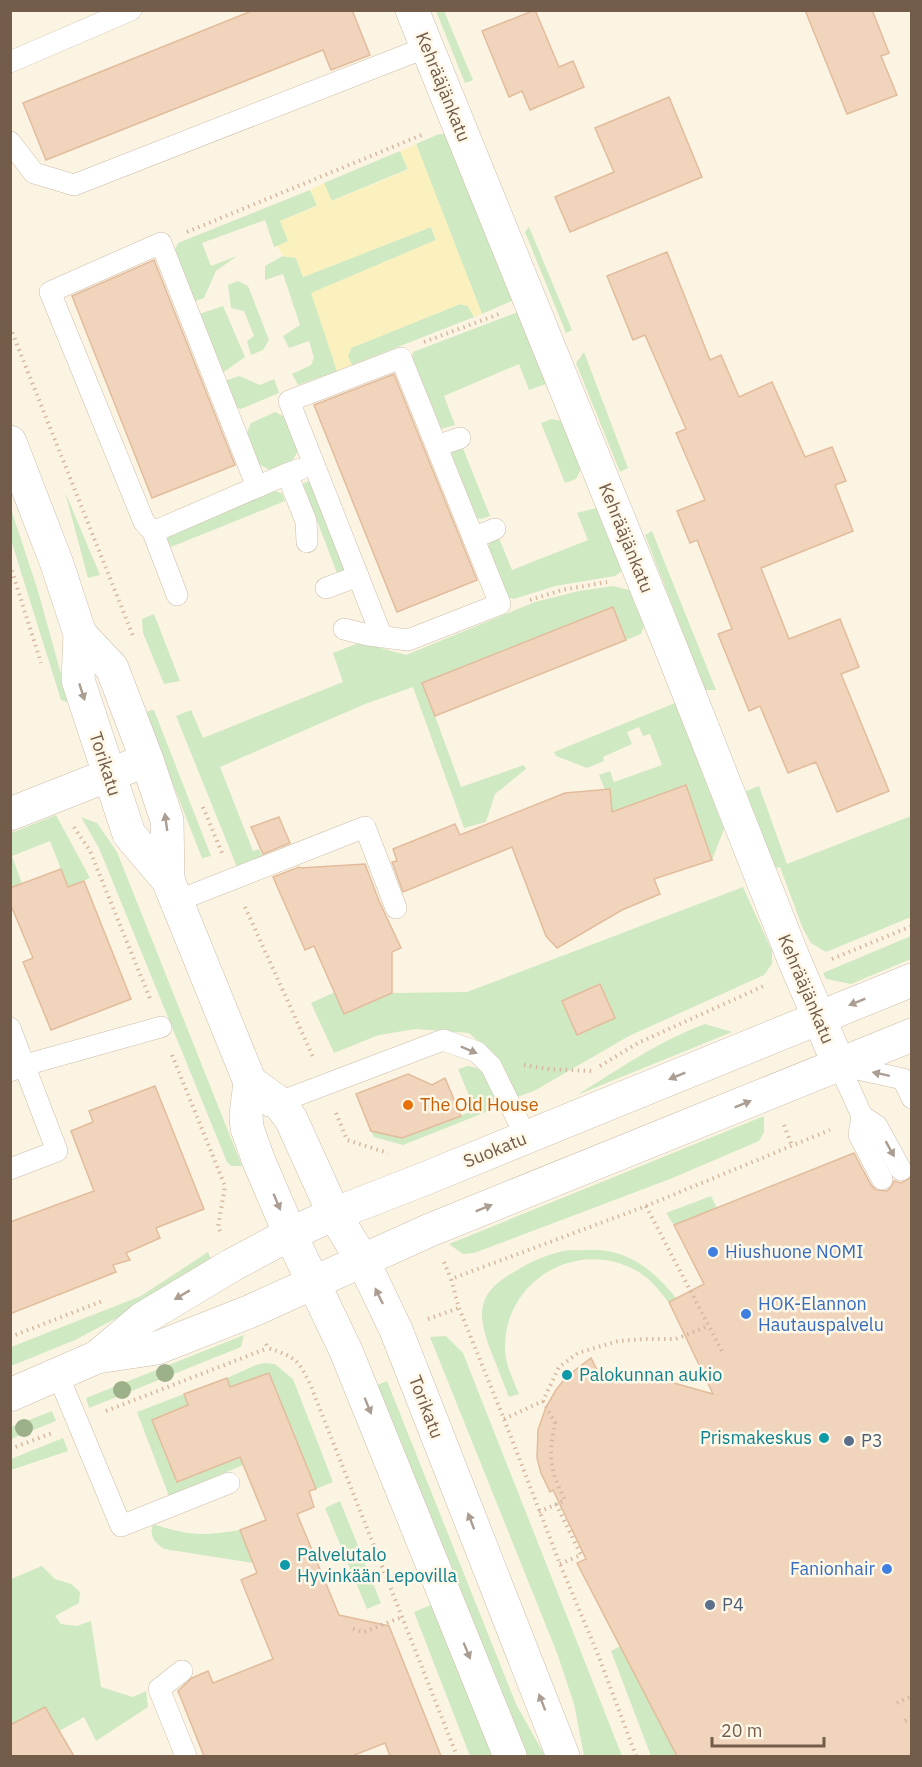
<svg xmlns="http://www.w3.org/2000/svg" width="922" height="1767" font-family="'IBM Plex Sans',sans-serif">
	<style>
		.green { fill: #cfe9c2 }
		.sand { fill: #faf1be }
		.building { fill: #f0d4bb; stroke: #e2bc9c; stroke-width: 1.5 }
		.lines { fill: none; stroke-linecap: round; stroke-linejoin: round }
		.service-casing { stroke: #cdbcaa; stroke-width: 22 }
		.minor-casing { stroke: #cdbcaa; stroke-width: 34 }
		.tertiary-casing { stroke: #cdbcaa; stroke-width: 34 }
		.path { stroke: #d5b89f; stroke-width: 4; stroke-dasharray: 1.5 4.5; stroke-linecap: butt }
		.service { stroke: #fff; stroke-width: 21 }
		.minor { stroke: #fff; stroke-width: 33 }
		.tertiary { stroke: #fff; stroke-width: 33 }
		.tree { fill: #9cb08a }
		.oneway { fill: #ab9d92 }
		.food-dot { fill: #e8710a; stroke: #fff8e9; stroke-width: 2 }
		.shop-dot { fill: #3f7fe0; stroke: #fff8e9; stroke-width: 2 }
		.culture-dot { fill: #0f9aa8; stroke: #fff8e9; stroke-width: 2 }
		.service-dot { fill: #5c6f8a; stroke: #fff8e9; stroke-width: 2 }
		.labels { text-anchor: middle; stroke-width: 5; stroke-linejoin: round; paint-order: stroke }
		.street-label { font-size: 18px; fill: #735c4a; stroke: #fff8e9 }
		.food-label { font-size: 18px; fill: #c56008; stroke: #fff8e9; text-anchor: start }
		.shop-label { font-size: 18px; fill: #366cbe; stroke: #fff8e9; text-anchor: start }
		.culture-label { font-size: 18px; fill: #0d838f; stroke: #fff8e9; text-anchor: start }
		.service-label { font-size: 18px; fill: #4e5e75; stroke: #fff8e9; text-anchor: start }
	</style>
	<rect width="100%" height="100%" fill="#fcf4e3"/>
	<!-- green -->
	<g class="green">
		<polygon points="436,11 444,11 473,80 465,83"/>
		<polygon points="439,134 448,134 514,300 482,314 416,144"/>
		<polygon points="400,151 408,169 331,201 324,183"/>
		<polygon points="310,190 318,205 280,221 289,242 274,247 265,220 202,243 211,266 237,256 216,271 204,298 193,302 174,252 178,243"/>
		<polygon points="431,227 436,240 312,293 337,371 298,385 292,374 311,365 314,358 309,341 289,348 283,336 300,325 283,274 265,280 265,266 283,256 296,258 303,277"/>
		<polygon points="529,227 572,330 566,333 525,232"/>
		<polygon points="238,281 248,286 269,340 263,350 251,355 247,341 254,336 244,311 231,308 228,285"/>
		<polygon points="460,304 468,306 474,317 352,365 348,357 351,348"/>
		<polygon points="223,306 245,357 221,374 199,314"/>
		<polygon points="518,312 546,384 529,390 519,364 444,396 455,425 441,429 412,358 413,352"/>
		<polygon points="584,352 628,468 620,472 576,363"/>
		<polygon points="239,376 260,385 274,379 279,393 241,409 235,407 225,381"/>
		<polygon points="275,412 287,418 299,449 293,460 270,470 258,464 246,435 251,423"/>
		<polygon points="552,419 562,421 581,469 576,479 565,483 541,423"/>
		<polygon points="462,446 490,516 481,519 475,518 451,459 452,451"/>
		<polygon points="308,481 316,489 345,569 337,573 303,484"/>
		<polygon points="274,491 282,493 285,501 171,547 167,539 170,533"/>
		<polygon points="65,492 100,575 88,578"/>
		<polygon points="10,506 38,591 69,703 61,700 11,540"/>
		<polygon points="596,508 622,571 615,576 555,586 514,599 506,597 488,549 489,542 499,538 512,570 588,540 577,513"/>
		<polygon points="652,531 716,690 705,690 645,535"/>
		<polygon points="613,586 629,590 644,626 641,634 626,640 613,608 435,716 461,787 524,765 526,769 495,794 486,822 464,828 413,687 365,704 220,767 253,851 259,849 263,858 237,867 176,716 191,710 203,738 343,682 333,653 364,641 384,649 406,655 535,602 579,591"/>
		<polygon points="154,614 180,681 164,684 143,633 142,619"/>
		<polygon points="675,703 724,829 712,860 615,820 612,811 610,790 605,790 599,775 610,771 614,782 662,765 650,734 643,736 639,727 627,732 632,744 603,757 604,761 587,768 556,756 554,752"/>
		<polygon points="151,710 154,710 211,856 202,858 145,713"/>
		<polygon points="759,786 787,864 911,816 911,917 826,952 811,943 803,929 780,867 773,869 746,791"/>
		<polygon points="56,815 90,878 68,887 50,841 12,856 22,884 11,888 11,833"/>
		<polygon points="81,817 97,823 117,852 242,1166 231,1166 227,1162 99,848"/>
		<polygon points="743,887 772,951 772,964 764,975 629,1036 534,1091 517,1097 501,1062 469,1033 416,1029 379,1035 334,1053 311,1003 335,992 344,1014 392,993 467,992"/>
		<polygon points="911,936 911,959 851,984 826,979 823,973"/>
		<path d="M705,1024L732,1032L577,1095C619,1069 659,1041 705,1024Z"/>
		<path d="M468,1066C488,1068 490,1085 497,1101L491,1110L403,1145L374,1137L371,1131L402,1138L475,1110L458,1069Z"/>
		<polygon points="764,1116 764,1132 759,1141 670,1179 474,1253 463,1254 449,1244"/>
		<polygon points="711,1196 717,1208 674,1225 666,1213"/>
		<path d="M570,1250C580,1251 589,1249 598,1250C632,1252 656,1273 676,1298L669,1303C660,1291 650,1278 637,1271C577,1237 503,1281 505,1350C506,1366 513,1380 519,1394L509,1397C503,1383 498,1368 492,1354C477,1316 475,1294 514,1272C532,1261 549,1253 570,1250Z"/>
		<polygon points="208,1252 211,1259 143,1304 75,1340 11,1366 11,1347 141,1296"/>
		<polygon points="244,1335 241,1347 89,1408 86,1398"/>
		<polygon points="446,1336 463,1353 622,1756 584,1756 574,1704 557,1653 430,1337"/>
		<polygon points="265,1363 275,1364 293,1379 333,1482 316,1489 230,1387 227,1378 256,1365"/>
		<polygon points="387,1381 516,1704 545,1756 524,1756 375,1386"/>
		<polygon points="184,1394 188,1405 152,1420 177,1482 240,1457 243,1465 169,1496 137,1412"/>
		<polygon points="52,1411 56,1421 11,1439 11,1427"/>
		<polygon points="63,1438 68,1451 11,1470 11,1459"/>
		<polygon points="340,1501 381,1603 367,1609 325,1508"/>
		<path d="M153,1524C190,1536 201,1536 240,1530L253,1563L164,1549C154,1542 149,1536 153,1524Z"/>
		<polygon points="42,1566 55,1579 71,1584 80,1592 79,1603 55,1616 61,1624 77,1626 91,1621 101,1687 133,1697 146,1691 148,1707 96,1741 84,1717 59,1731 45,1707 11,1725 11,1579"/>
		<polygon points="433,1604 494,1756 470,1756 414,1612"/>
		<polygon points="620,1646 677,1756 651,1756 611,1651"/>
	</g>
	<!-- sand -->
	<polygon class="sand" points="416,144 482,314 474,317 468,306 460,304 351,348 348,357 352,365 337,371 311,293 436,240 431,227 303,277 296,258 283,256 277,246 288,241 280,221 317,206 310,190 324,183 332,201 408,170 400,151"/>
	<!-- building -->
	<g class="building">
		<polygon points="254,10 352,10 370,55 331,70 323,50 46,160 23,103"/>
		<polygon points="535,10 559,67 573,61 584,87 530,110 522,91 509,97 482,31"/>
		<polygon points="805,10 872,10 889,53 881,56 897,95 847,114"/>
		<polygon points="669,97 702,177 570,232 555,197 614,172 595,128"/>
		<polygon points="667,252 710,360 721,355 739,397 772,382 805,457 832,447 846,481 835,485 853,531 761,568 789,639 840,619 859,667 841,674 889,791 837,812 816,762 788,773 760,706 749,711 718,634 732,629 697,540 690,543 677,511 705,500 676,433 686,429 645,335 633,340 607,276"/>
		<polygon points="154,260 235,465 152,498 72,296"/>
		<polygon points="394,374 477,580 397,612 314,405"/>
		<polygon points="613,607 626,640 435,716 422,683"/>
		<polygon points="686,785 712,860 654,879 660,894 622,910 557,948 546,936 512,847 403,892 392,862 397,861 393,849 455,824 460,835 565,793 610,789 612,812"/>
		<polygon points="279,817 290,843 263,854 251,827"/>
		<polygon points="365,864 379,901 401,948 392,952 392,993 344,1014 314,946 305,950 273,877 299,867 300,868"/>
		<polygon points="61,869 68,887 84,881 131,999 51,1030 23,962 33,958 10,903 10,888"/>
		<polygon points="600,984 615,1018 577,1035 562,1001"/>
		<polygon points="408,1074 432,1085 445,1078 461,1116 402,1138 371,1131 356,1094"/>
		<polygon points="155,1086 204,1209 156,1228 160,1238 126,1253 130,1260 113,1265 116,1272 10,1314 10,1222 94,1191 71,1131 93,1122 89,1111"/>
		<polygon points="854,1153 871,1185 876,1190 887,1191 892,1186 894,1181 901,1183 912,1177 912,1756 677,1756 577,1563 586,1559 553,1490 550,1492 541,1473 537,1458 538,1430 546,1407 556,1390 566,1377 591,1358 601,1378 631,1374 649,1376 713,1394 669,1302 704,1284 674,1225"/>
		<polygon points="269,1373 316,1489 309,1491 314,1507 297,1514 339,1615 389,1626 441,1756 390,1756 385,1743 352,1756 204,1756 178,1691 192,1678 208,1671 213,1683 273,1659 241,1580 257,1573 240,1530 266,1520 240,1457 177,1482 152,1420 188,1405 184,1394 227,1378 230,1387"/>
		<polygon points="45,1707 74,1756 10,1756 10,1725"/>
	</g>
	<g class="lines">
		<!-- service casing -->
		<g class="service-casing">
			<g id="service">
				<polyline points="10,62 131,10"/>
				<polyline points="10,142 34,173 74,185 427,47"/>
				<polyline points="437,446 460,438"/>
				<polyline points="301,469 287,474 306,521 307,542"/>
				<polyline points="153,532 144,522 50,292 161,243 257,487"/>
				<polyline points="473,538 495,529"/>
				<polyline points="326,588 358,576"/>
				<polyline points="177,595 153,532 287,474"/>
				<polyline points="344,629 368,635 408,640 500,604 401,358 289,401 382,637"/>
				<polyline points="177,901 365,827 396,908"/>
				<polyline points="10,1028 57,1151 10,1169"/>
				<polyline points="839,1065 862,1116 877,1126 901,1170"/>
				<polyline points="839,1065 903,1079 912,1098"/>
				<polyline points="10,1071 25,1065 161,1027"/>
				<polyline points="269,1106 443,1040 477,1052 491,1066 526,1137"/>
				<polyline points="862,1116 859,1135 882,1179"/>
				<polyline points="58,1375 121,1526 229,1483"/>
				<polyline points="182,1671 159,1689 186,1756"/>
			</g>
		</g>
		<!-- minor casing -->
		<g class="minor-casing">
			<g id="minor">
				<polyline points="412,10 671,648 793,957 839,1065"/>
				<polyline points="10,814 147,760"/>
			</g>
		</g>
		<!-- tertiary casing -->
		<g class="tertiary-casing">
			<g id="tertiary">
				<polyline points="10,442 57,564 80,634 78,680 129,834 168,880 250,1082 246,1115 247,1128 258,1159 290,1234 346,1351 510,1756"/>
				<polyline points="80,634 112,668 147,760 167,820 168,880"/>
				<polyline points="250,1082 278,1102 291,1119 334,1214 363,1261 396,1330 563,1756"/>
				<polyline points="97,1357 157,1348 251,1311 430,1230 912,1035"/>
				<polyline points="10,1395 97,1357 142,1319 232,1265 290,1234 334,1214 424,1179 912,980"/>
			</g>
		</g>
		<!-- path -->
		<g class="path">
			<polyline points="187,232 424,134"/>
			<polyline points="10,327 133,636"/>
			<polyline points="424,342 499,314"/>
			<polyline points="10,565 41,663"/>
			<polyline points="530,600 562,590 607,582"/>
			<polyline points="203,807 222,853"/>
			<polyline points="74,827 90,851 151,1001"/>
			<polyline points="245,907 314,1059"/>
			<polyline points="832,959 912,926"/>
			<polyline points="172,1055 225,1186 218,1227 220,1231"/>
			<polyline points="524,1065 548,1069 592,1071"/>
			<polyline points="600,1066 638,1043 766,985"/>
			<polyline points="336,1113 347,1140 388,1153"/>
			<polyline points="784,1125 792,1146"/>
			<polyline points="646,1206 724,1355"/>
			<polyline points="444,1262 451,1279"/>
			<polyline points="428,1319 459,1308"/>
			<polyline points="10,1337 105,1300"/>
			<path d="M266,1344L268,1348C295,1357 298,1359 310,1384L457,1756"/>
			<polyline points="106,1411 268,1348"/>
			<polyline points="504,1419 543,1401 559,1367 578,1353 618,1341 646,1339 676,1339 708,1326"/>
			<polyline points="10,1449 52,1433"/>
			<polyline points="556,1504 581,1555 584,1554"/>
			<path d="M539,1512L565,1500C550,1471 548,1455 555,1423L543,1401"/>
			<polyline points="560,1564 581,1555"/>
			<polyline points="353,1629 364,1632 402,1617"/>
			<polyline points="897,1703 912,1696"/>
			<polyline points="905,1721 912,1717"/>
			<polyline points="636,1756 599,1657 560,1564 504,1419 459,1308 451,1279 646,1206 830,1130"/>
		</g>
		<!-- service -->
		<use href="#service" class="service"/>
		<!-- minor -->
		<use href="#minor" class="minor"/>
		<!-- tertiary -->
		<use href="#tertiary" class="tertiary"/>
	</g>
	<!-- trees -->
	<g class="tree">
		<circle cx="165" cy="1373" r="9"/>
		<circle cx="122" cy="1390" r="9"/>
		<circle cx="24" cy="1428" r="9"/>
	</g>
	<!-- one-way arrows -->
	<defs><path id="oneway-solid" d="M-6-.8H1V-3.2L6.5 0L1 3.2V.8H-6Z" transform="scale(1.5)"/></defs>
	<g class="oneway">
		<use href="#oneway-solid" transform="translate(82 692) rotate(72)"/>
		<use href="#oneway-solid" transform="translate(166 822) rotate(-98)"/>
		<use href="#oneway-solid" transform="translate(857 1002) rotate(158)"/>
		<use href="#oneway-solid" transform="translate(469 1050) rotate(23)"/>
		<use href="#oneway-solid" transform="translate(881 1074) rotate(-168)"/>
		<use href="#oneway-solid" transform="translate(677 1076) rotate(158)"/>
		<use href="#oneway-solid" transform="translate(743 1104) rotate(-22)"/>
		<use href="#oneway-solid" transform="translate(890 1149) rotate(61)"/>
		<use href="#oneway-solid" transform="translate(277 1202) rotate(67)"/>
		<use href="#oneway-solid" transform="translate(484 1208) rotate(-22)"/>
		<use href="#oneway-solid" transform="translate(182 1295) rotate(149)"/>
		<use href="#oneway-solid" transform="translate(379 1296) rotate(-116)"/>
		<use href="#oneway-solid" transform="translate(368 1406) rotate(68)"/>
		<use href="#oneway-solid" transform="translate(471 1521) rotate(-111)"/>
		<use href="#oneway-solid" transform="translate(467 1651) rotate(68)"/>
		<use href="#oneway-solid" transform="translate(542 1702) rotate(-111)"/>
	</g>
	<!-- markers -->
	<circle class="food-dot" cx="408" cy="1105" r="6"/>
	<g class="shop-dot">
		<circle cx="713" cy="1252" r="6"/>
		<circle cx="746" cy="1314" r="6"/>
		<circle cx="887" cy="1569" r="6"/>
	</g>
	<g class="culture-dot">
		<circle cx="567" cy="1375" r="6"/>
		<circle cx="824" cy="1438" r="6"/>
		<circle cx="285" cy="1565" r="6"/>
	</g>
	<g class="service-dot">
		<circle cx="849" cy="1441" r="6"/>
		<circle cx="710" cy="1605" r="6"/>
	</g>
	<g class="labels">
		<!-- street labels -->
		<g class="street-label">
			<text transform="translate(443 87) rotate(68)" y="6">Kehrääjänkatu</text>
			<text transform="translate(626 538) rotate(68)" y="6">Kehrääjänkatu</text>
			<text transform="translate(105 764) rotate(72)" y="6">Torikatu</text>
			<text transform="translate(806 989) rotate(67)" y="6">Kehrääjänkatu</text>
			<text transform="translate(495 1150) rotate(-22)" y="6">Suokatu</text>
			<text transform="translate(426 1407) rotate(69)" y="6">Torikatu</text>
		</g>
		<!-- food labels -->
		<g class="food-label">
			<text x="420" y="1111">The Old House</text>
		</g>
		<!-- shop labels -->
		<g class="shop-label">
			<text x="725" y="1258">Hiushuone NOMI</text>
			<text x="758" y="1310">HOK-Elannon<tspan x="758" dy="21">Hautauspalvelu</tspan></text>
			<text x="875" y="1575" text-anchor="end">Fanionhair</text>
		</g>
		<!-- culture labels -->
		<g class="culture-label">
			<text x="579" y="1381">Palokunnan aukio</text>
			<text x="812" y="1444" text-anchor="end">Prismakeskus</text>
			<text x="297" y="1561">Palvelutalo<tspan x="297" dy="21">Hyvinkään Lepovilla</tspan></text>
		</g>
		<!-- service labels -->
		<g class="service-label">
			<text x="861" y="1447">P3</text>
			<text x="722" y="1611">P4</text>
		</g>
	</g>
	<!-- border -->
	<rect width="922" height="1767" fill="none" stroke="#735c4a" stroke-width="24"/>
	<!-- scale -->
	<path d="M712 1737v9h112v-9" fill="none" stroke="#735c4a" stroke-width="3"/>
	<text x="721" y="1737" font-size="18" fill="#735c4a" stroke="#fff8e9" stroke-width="4.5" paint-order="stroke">20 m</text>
</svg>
